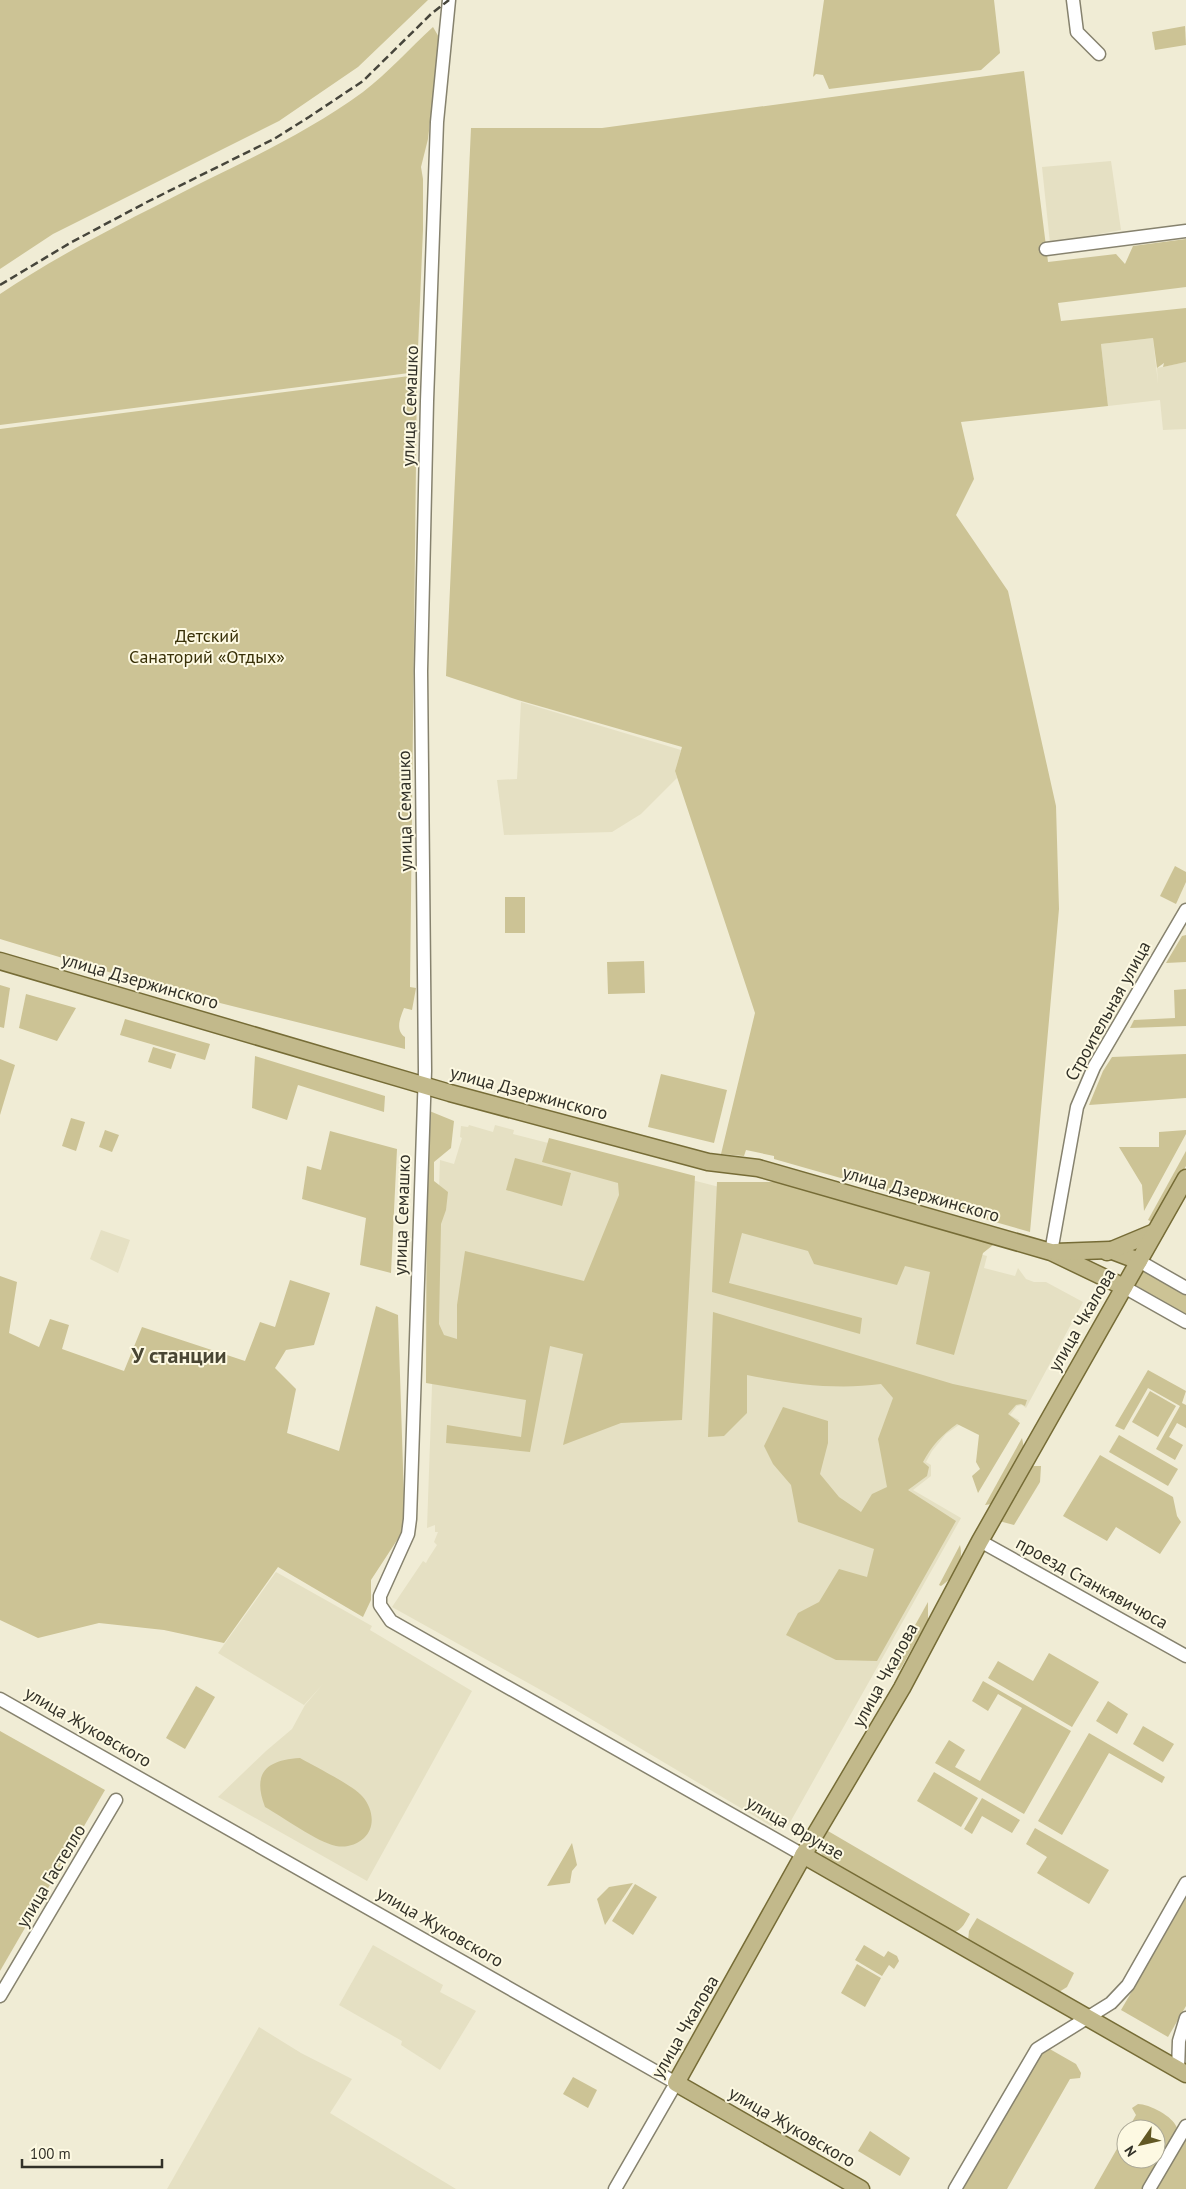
<svg xmlns="http://www.w3.org/2000/svg" width="1186" height="2189" font-family="'PT Sans',sans-serif">
	<style>
		.built { fill: #e5e0c3 }
		.green { fill: #ccc395 }
		.lines { fill: none; stroke-linecap: round; stroke-linejoin: round }
		.minor-casing { stroke: #86826e; stroke-width: 15 }
		.major-casing { stroke: #766c36; stroke-width: 19 }
		.minor { stroke: #fff; stroke-width: 12 }
		.major { stroke: #c2b98b; stroke-width: 16 }
		.rail { stroke: #46453b; stroke-width: 2.5; stroke-dasharray: 8 4; stroke-linecap: butt }
		.labels { text-anchor: middle; stroke-width: 4; stroke-linejoin: round; paint-order: stroke }
		.street-label { font-size: 18px; fill: #323128; stroke: #fdf9e2 }
		.park-label { font-size: 18px; fill: #383007; stroke: #fdf9e2 }
		.district-label { font-size: 22px; font-weight: bold; fill: #494633; stroke: #fdf9e2 }
	</style>
	<rect width="100%" height="100%" fill="#f0ecd5"/>
	<!-- built -->
	<g class="built">
		<polygon points="1111,161 1121,230 1050,243 1042,167"/>
		<polygon points="1153,338 1158,384 1157,368 1186,362 1186,429 1163,430 1160,400 1108,406 1101,344"/>
		<polygon points="521,702 681,750 675,771 677,778 641,814 612,832 504,835 497,780 517,779"/>
		<polygon points="469,1125 493,1132 495,1125 514,1130 513,1134 987,1256 984,1268 1015,1276 1018,1268 1026,1279 1034,1282 1046,1282 1083,1302 1026,1408 1022,1405 1017,1406 1010,1415 1019,1420 1004,1443 970,1424 959,1425 946,1434 932,1451 926,1462 931,1465 931,1476 913,1490 961,1518 788,1826 781,1822 776,1829 564,1703 392,1607 423,1561 426,1563 428,1559 437,1545 434,1542 438,1532 435,1532 435,1525 427,1528 440,1160 454,1164 462,1138 460,1137 461,1126 468,1127"/>
		<polygon points="101,1230 130,1240 118,1273 90,1259"/>
		<polygon points="276,1572 372,1626 370,1630 472,1691 367,1881 218,1797 266,1751 292,1729 305,1705 323,1684 304,1705 218,1653"/>
		<polygon points="373,1945 443,1985 440,1992 476,2011 440,2070 401,2045 402,2041 339,2005"/>
		<polygon points="259,2027 301,2053 352,2079 330,2113 456,2189 167,2189"/>
	</g>
	<!-- green -->
	<g class="green">
		<polygon points="0,0 428,0 358,67 279,121 53,234 0,269"/>
		<polygon points="824,0 994,0 1000,53 981,70 829,89 823,75 816,74 813,77"/>
		<polygon points="1185,26 1186,45 1155,50 1152,32"/>
		<path d="M433,27L440,39L428,139L421,167L423,179V230L417,372L0,425V294C66,250 138,215 209,179C262,153 315,127 363,92C388,73 410,48 433,27Z"/>
		<polygon points="1024,71 1048,262 1116,254 1125,264 1133,246 1186,239 1186,287 1058,303 1061,321 1186,308 1186,362 1163,367 1164,363 1157,368 1153,338 1101,344 1108,406 961,422 974,479 956,515 1008,591 1056,806 1059,909 1030,1232 774,1159 774,1156 746,1150 744,1156 721,1154 755,1013 675,771 682,747 518,700 446,676 471,128 602,128"/>
		<path d="M417,375L410,987L416,988L412,1010L404,1008C400,1018 395,1030 405,1037V1049L168,990L0,939V429Z"/>
		<polygon points="1175,866 1186,872 1186,882 1176,904 1160,896"/>
		<rect x="505" y="897" width="20" height="36"/>
		<polygon points="1186,935 1186,962 1166,963 1182,936"/>
		<polygon points="644,961 645,993 608,994 607,962"/>
		<polygon points="0,985 10,988 4,1028 0,1027"/>
		<polygon points="1186,989 1186,1026 1130,1028 1134,1020 1175,1018 1174,990"/>
		<polygon points="26,994 76,1008 57,1041 19,1028"/>
		<polygon points="125,1019 210,1044 205,1060 120,1035"/>
		<polygon points="153,1047 176,1054 171,1069 148,1062"/>
		<polygon points="1186,1054 1186,1098 1089,1105 1103,1071 1112,1057"/>
		<polygon points="255,1056 385,1096 384,1112 298,1085 287,1120 252,1108"/>
		<polygon points="0,1059 15,1065 0,1115"/>
		<polygon points="661,1074 727,1090 714,1143 648,1127"/>
		<polygon points="427,1110 454,1121 451,1148 434,1162 434,1181 448,1192 446,1210 441,1224 439,1324 444,1335 457,1339 457,1305 465,1251 584,1281 619,1195 618,1183 542,1162 549,1138 695,1176 682,1420 621,1423 563,1445 583,1354 550,1346 530,1452 446,1443 447,1425 521,1437 526,1400 426,1383"/>
		<polygon points="71,1118 85,1122 76,1151 62,1146"/>
		<polygon points="105,1130 119,1135 112,1152 99,1147"/>
		<polygon points="1186,1130 1186,1134 1144,1211 1142,1185 1119,1147 1159,1147 1159,1132"/>
		<polygon points="330,1131 397,1149 391,1273 360,1265 366,1218 302,1199 307,1166 321,1170"/>
		<polygon points="1186,1151 1186,1166 1154,1223 1148,1220"/>
		<polygon points="515,1158 571,1173 562,1206 506,1190"/>
		<polygon points="717,1182 782,1182 998,1241 983,1253 954,1355 916,1344 930,1272 905,1266 897,1285 814,1264 808,1251 742,1233 729,1283 862,1318 860,1334 712,1292"/>
		<polygon points="1144,1270 1186,1294 1186,1317 1134,1288"/>
		<polygon points="0,1276 17,1282 9,1333 39,1347 50,1319 69,1325 62,1349 124,1371 142,1327 245,1361 260,1322 275,1327 290,1280 330,1293 314,1345 286,1350 275,1368 296,1389 287,1433 339,1451 376,1306 398,1315 405,1528 371,1580 371,1600 363,1617 278,1567 224,1643 164,1630 99,1623 38,1638 0,1620"/>
		<path d="M713,1312L953,1384L1027,1400L1025,1406L1021,1404L1016,1405L1008,1414L1020,1423L978,1493L972,1476L980,1469L976,1462L979,1435L957,1424C942,1435 932,1445 923,1462L929,1467L927,1476L908,1490L956,1521L877,1661L836,1660L786,1635L798,1613L819,1602L839,1569L867,1577L874,1549L798,1522L791,1485L773,1464L764,1446L783,1407L828,1421V1443L820,1474L839,1497L861,1512L872,1494L887,1487L878,1439L893,1398L881,1384C836,1390 792,1384 747,1375V1413L724,1436L708,1437Z"/>
		<polygon points="1148,1370 1186,1391 1182,1403 1186,1405 1186,1428 1177,1423 1169,1437 1183,1445 1175,1460 1156,1449 1180,1406 1148,1388 1124,1430 1115,1426"/>
		<polygon points="1150,1391 1176,1406 1158,1437 1132,1422"/>
		<polygon points="1119,1435 1178,1469 1168,1486 1109,1452"/>
		<polygon points="1022,1438 1024,1448 992,1504 985,1505"/>
		<polygon points="1100,1455 1173,1497 1177,1516 1181,1522 1160,1554 1116,1527 1107,1541 1063,1516"/>
		<polygon points="1031,1466 1041,1466 1040,1482 1014,1525 999,1521"/>
		<path d="M960,1545C964,1562 956,1576 941,1586L939,1585Z"/>
		<polygon points="928,1602 928,1620 900,1670 890,1670"/>
		<polygon points="1049,1653 1099,1682 1072,1727 988,1678 998,1661 1033,1681"/>
		<polygon points="983,1681 1071,1731 1024,1814 935,1763 949,1740 965,1750 955,1767 980,1781 1022,1708 998,1694 988,1711 972,1701"/>
		<polygon points="196,1686 215,1697 185,1749 166,1738"/>
		<polygon points="1108,1701 1128,1714 1117,1734 1096,1721"/>
		<polygon points="1143,1726 1174,1744 1163,1762 1133,1744"/>
		<polygon points="0,1731 105,1790 0,1971"/>
		<polygon points="1089,1733 1165,1777 1162,1783 1109,1753 1062,1835 1038,1821"/>
		<path d="M300,1758C314,1766 354,1786 362,1796C373,1808 376,1827 364,1838C356,1845 346,1848 336,1846C317,1842 283,1817 265,1807C252,1773 266,1760 300,1758Z"/>
		<polygon points="934,1772 978,1798 961,1827 917,1801"/>
		<polygon points="982,1798 1020,1820 1012,1833 982,1816 972,1834 964,1829"/>
		<polygon points="1035,1828 1109,1870 1089,1904 1037,1873 1047,1857 1026,1844"/>
		<path d="M828,1831L970,1914C965,1922 963,1930 952,1933L853,1877L822,1855L819,1846Z"/>
		<polygon points="572,1843 577,1865 572,1871 570,1883 547,1886"/>
		<polygon points="633,1883 605,1925 597,1899 609,1887"/>
		<polygon points="635,1884 657,1897 633,1935 612,1921"/>
		<polygon points="1186,1898 1186,2006 1168,2037 1121,2010"/>
		<polygon points="977,1918 1074,1973 1067,1987 1059,1992 968,1941 969,1931"/>
		<polygon points="864,1945 884,1957 888,1951 897,1956 899,1961 894,1969 889,1965 882,1976 855,1960"/>
		<polygon points="857,1964 881,1978 865,2007 841,1993"/>
		<polygon points="1048,2048 1076,2064 1081,2073 1080,2078 1070,2079 1007,2189 960,2189 1038,2054"/>
		<polygon points="573,2077 597,2090 588,2108 563,2094"/>
		<path d="M1138,2104C1149,2104 1173,2116 1177,2128L1175,2132L1142,2189H1094L1126,2133V2159H1156V2129H1128L1136,2115L1132,2108Z"/>
		<polygon points="870,2131 910,2158 900,2176 858,2151"/>
		<polygon points="1186,2133 1186,2189 1154,2189"/>
	</g>
	<g class="lines">
		<!-- minor casing -->
		<g class="minor-casing">
			<g id="minor">
				<polyline points="449,0 437,122 427,401 421,671 425,1071 410,1519 408,1534 380,1596 380,1605 391,1621 803,1855"/>
				<polyline points="1073,0 1077,32 1099,54"/>
				<polyline points="1046,249 1186,231"/>
				<polyline points="1051,1252 1077,1107 1094,1067 1186,910"/>
				<polyline points="1139,1261 1186,1288"/>
				<polyline points="1124,1287 1186,1322"/>
				<polyline points="980,1541 1186,1656"/>
				<polyline points="0,1699 676,2083 615,2189"/>
				<polyline points="0,1996 116,1800"/>
				<polyline points="1178,2070 1179,2041 1186,2018"/>
				<polyline points="955,2189 1037,2049 1111,2003 1128,1985 1186,1883"/>
				<polyline points="1149,2189 1186,2126"/>
			</g>
		</g>
		<!-- major casing -->
		<g class="major-casing">
			<g id="major">
				<polyline points="0,961 450,1093 708,1162 758,1168 1051,1252 1124,1287"/>
				<polyline points="1055,1252 1110,1250 1139,1261"/>
				<polyline points="1107,1252 1155,1232"/>
				<polyline points="803,1855 1186,2074"/>
				<polyline points="861,2189 676,2083 809,1845 902,1688 980,1541 1186,1178"/>
			</g>
		</g>
		<!-- minor -->
		<use href="#minor" class="minor"/>
		<!-- major -->
		<use href="#major" class="major"/>
		<!-- rail -->
		<polyline class="rail" points="0,285 70,243 147,202 274,139 309,117 363,81 431,14 449,0"/>
	</g>
	<g class="labels">
		<!-- street labels -->
		<g class="street-label">
			<text transform="translate(410 406) rotate(-88)" y="6">улица Семашко</text>
			<text transform="translate(405 811) rotate(-91)" y="6">улица Семашко</text>
			<text transform="translate(140 981) rotate(16)" y="6">улица Дзержинского</text>
			<text transform="translate(1108 1011) rotate(-61)" y="6">Строительная улица</text>
			<text transform="translate(529 1093) rotate(15)" y="6">улица Дзержинского</text>
			<text transform="translate(921 1194) rotate(16)" y="6">улица Дзержинского</text>
			<text transform="translate(402 1215) rotate(-88)" y="6">улица Семашко</text>
			<text transform="translate(1082 1320) rotate(-60)" y="6">улица Чкалова</text>
			<text transform="translate(1092 1583) rotate(29)" y="6">проезд Станкявичюса</text>
			<text transform="translate(885 1675) rotate(-61)" y="6">улица Чкалова</text>
			<text transform="translate(88 1727) rotate(30)" y="6">улица Жуковского</text>
			<text transform="translate(795 1828) rotate(30)" y="6">улица Фрунзе</text>
			<text transform="translate(51 1876) rotate(-59)" y="6">улица Гастелло</text>
			<text transform="translate(440 1927) rotate(30)" y="6">улица Жуковского</text>
			<text transform="translate(685 2027) rotate(-60)" y="6">улица Чкалова</text>
			<text transform="translate(792 2127) rotate(30)" y="6">улица Жуковского</text>
		</g>
		<!-- park labels -->
		<g class="park-label">
			<text x="207" y="642">Детский<tspan x="207" dy="21">Санаторий «Отдых»</tspan></text>
		</g>
		<!-- district labels -->
		<g class="district-label">
			<text x="179" y="1363">У станции</text>
		</g>
	</g>
	<!-- north arrow -->
	<g transform="translate(1141 2144) rotate(236)"><circle r="24" fill="#fdf9e2" stroke="#aca998"/>
	<path d="M0-4L9 19L0 12L-9 19Z" fill="#625824"/>
	<text y="-8" font-size="14" font-weight="bold" text-anchor="middle" fill="#323128">N</text>
	</g>
	<!-- scale -->
	<path d="M22 2159v8h140v-8" fill="none" stroke="#323128" stroke-width="2.5"/>
	<text x="30" y="2159" font-size="15" fill="#323128" stroke="#fdf9e2" stroke-width="4" paint-order="stroke">100 m</text>
</svg>
